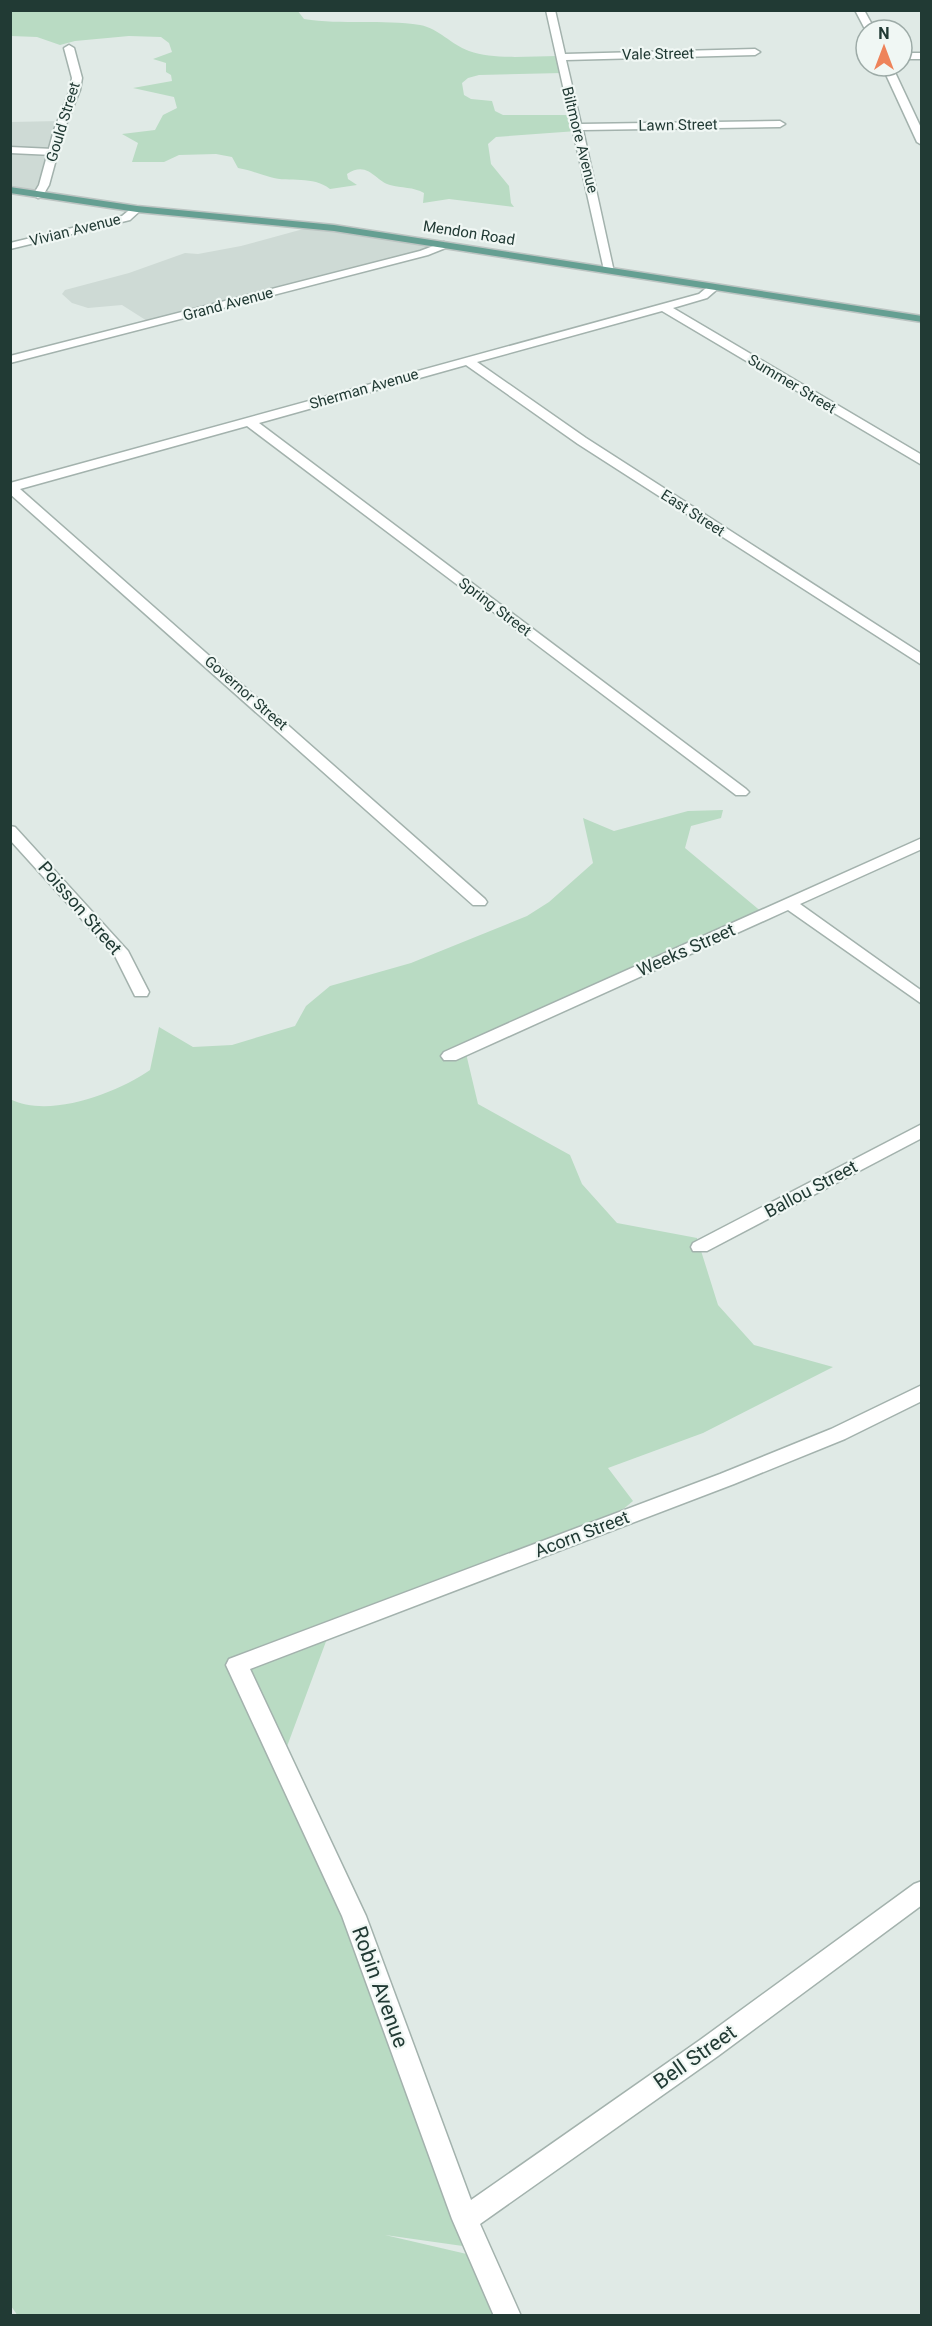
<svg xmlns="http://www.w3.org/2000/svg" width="932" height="2326" font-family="Roboto,sans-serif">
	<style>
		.built { fill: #cedad5 }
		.green { fill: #b9dbc3 }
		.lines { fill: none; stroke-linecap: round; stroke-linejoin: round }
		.lane-casing { stroke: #a3b2ad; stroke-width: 3 }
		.street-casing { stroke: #a3b2ad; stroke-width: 3 }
		.primary-casing { stroke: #bcc4c2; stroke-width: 3 }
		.lane { fill: #fff; fill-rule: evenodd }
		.street { fill: #fff; fill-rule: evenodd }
		.primary { fill: #659f92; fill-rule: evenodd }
		.labels { text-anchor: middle; stroke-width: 4.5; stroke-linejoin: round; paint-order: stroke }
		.far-street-label { font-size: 15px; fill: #213a34; stroke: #f0f7f4 }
		.street-label { font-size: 18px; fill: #213a34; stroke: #f0f7f4 }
		.near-street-label { font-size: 21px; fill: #213a34; stroke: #f0f7f4 }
	</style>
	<rect width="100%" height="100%" fill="#e0eae6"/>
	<!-- built -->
	<g class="built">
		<polygon points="60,121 37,197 11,193 10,122"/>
		<polygon points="307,228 436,247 429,252 361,273 155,326 122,305 88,308 72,303 62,294 65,290 129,273 185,253 198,254 241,246"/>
	</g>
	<!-- green -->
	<g class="green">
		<path d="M297,10L304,19C342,25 382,19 420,25C440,29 450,44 469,51C495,60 529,56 557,56L562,73L479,75L468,78L462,83L464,95L471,99L492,101L495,111L503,115H573L577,131L496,137L488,144L491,164L509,186L511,203L514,207L449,199L423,203L424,193C414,187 401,188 390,185C375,181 368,160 347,174L348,179L357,185L330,189C312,175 291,183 270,177C259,174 250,170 238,168L232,157L216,154L179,155L164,162H132L138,143L122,134L155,130L163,115L177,108L174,97L133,88L172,81L171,75L166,72V63L153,59L172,52L169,43L161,37L129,36L75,41L60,45L37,37L11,36L10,11Z"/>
		<path d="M723,810L721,818L691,826L685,848L763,913L464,1045L478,1104L570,1155L582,1184L617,1223L697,1238L718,1305L754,1345L833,1367L703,1433L608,1468L633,1501L592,1535L328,1636L279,1768L367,1941L484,2249L385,2235L471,2255L497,2315L18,2316L11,2306L10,1099C49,1119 117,1093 150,1070L159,1027L193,1047L232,1045L295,1026L306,1006L330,986L411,963L527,916L549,902L593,863L583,818L614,831L688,811Z"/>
	</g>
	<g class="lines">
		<!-- lane casing -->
		<g class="lane-casing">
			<polygon id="lane" points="10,147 53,149 58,152 53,155 10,153"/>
		</g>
		<!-- street casing -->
		<g class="street-casing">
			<g id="street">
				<polygon points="546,10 555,10 565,54 755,49 760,52 755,55 566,60 581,124 780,121 785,124 780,127 583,130 614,272 604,270"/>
				<polygon points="855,10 864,10 875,30 866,31"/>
				<polygon points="69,45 74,48 82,78 80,90 64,130 49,185 42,197 38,198 33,195 39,185 54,130 70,90 72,78 64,48"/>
				<rect x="902" y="53" width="20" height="6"/>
				<polygon points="882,66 892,66 922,130 922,145 917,142"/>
				<polygon points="133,207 142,209 130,220 10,249 10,243 122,216"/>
				<polygon points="444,242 449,245 448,247 428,255 10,363 10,356 420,251"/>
				<polygon points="711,284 721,286 707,298 673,308 922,455 922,465 662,311 477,362 586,438 922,654 922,665 578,444 466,365 259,423 746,789 749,792 746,795 736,795 247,426 20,489 485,899 487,902 485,905 473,905 10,494 10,483 699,294"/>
				<polygon points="10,826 15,827 128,951 149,992 147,996 135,996 115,956 10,840"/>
				<polygon points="922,838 922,849 800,904 922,991 922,1004 788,910 456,1060 444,1060 441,1056 444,1052"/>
				<polygon points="922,1124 922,1138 707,1251 693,1251 691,1247 693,1243"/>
				<polygon points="922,1385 922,1401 845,1439 734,1484 250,1669 366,1916 471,2200 700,2040 914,1884 922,1881 922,1905 718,2056 480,2224 521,2316 494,2316 452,2219 342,1916 226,1665 229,1659 720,1474 831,1429"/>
			</g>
		</g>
		<!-- primary casing -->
		<g class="primary-casing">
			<polygon id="primary" points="10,187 137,206 334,225 922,316 922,322 334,231 137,212 10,193"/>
		</g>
		<!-- lane -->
		<use href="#lane" class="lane"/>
		<!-- street -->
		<use href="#street" class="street"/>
		<!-- primary -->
		<use href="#primary" class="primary"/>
	</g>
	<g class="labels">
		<!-- far-street labels -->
		<g class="far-street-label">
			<text transform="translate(658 54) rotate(-1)" y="5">Vale Street</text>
			<text transform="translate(63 122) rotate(-73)" y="5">Gould Street</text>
			<text transform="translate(678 125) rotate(-1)" y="5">Lawn Street</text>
			<text transform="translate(580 140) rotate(76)" y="5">Biltmore Avenue</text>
			<text transform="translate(75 230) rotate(-14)" y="5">Vivian Avenue</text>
			<text transform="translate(469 233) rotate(9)" y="5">Mendon Road</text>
			<text transform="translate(228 304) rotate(-15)" y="5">Grand Avenue</text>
			<text transform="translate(792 384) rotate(31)" y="5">Summer Street</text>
			<text transform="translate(364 389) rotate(-16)" y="5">Sherman Avenue</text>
			<text transform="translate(693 513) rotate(33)" y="5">East Street</text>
			<text transform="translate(495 607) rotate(37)" y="5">Spring Street</text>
			<text transform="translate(246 693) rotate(41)" y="5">Governor Street</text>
		</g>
		<!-- street labels -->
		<g class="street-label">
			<text transform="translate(80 908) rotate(49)" y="6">Poisson Street</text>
			<text transform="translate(686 950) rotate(-24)" y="6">Weeks Street</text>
			<text transform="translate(811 1189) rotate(-28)" y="6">Ballou Street</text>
			<text transform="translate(582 1534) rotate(-21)" y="6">Acorn Street</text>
		</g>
		<!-- near-street labels -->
		<g class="near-street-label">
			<text transform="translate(380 1987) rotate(70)" y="7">Robin Avenue</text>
			<text transform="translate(695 2057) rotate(-35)" y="7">Bell Street</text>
		</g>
	</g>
	<!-- border -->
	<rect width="932" height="2326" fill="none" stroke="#213a34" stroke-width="24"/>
	<!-- north arrow -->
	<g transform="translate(884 48)"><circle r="28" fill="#f0f7f4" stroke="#9daba7" stroke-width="1.5"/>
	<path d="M0-4.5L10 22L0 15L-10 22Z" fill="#ee835a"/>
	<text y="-9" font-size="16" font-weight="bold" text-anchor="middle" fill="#213a34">N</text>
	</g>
</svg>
